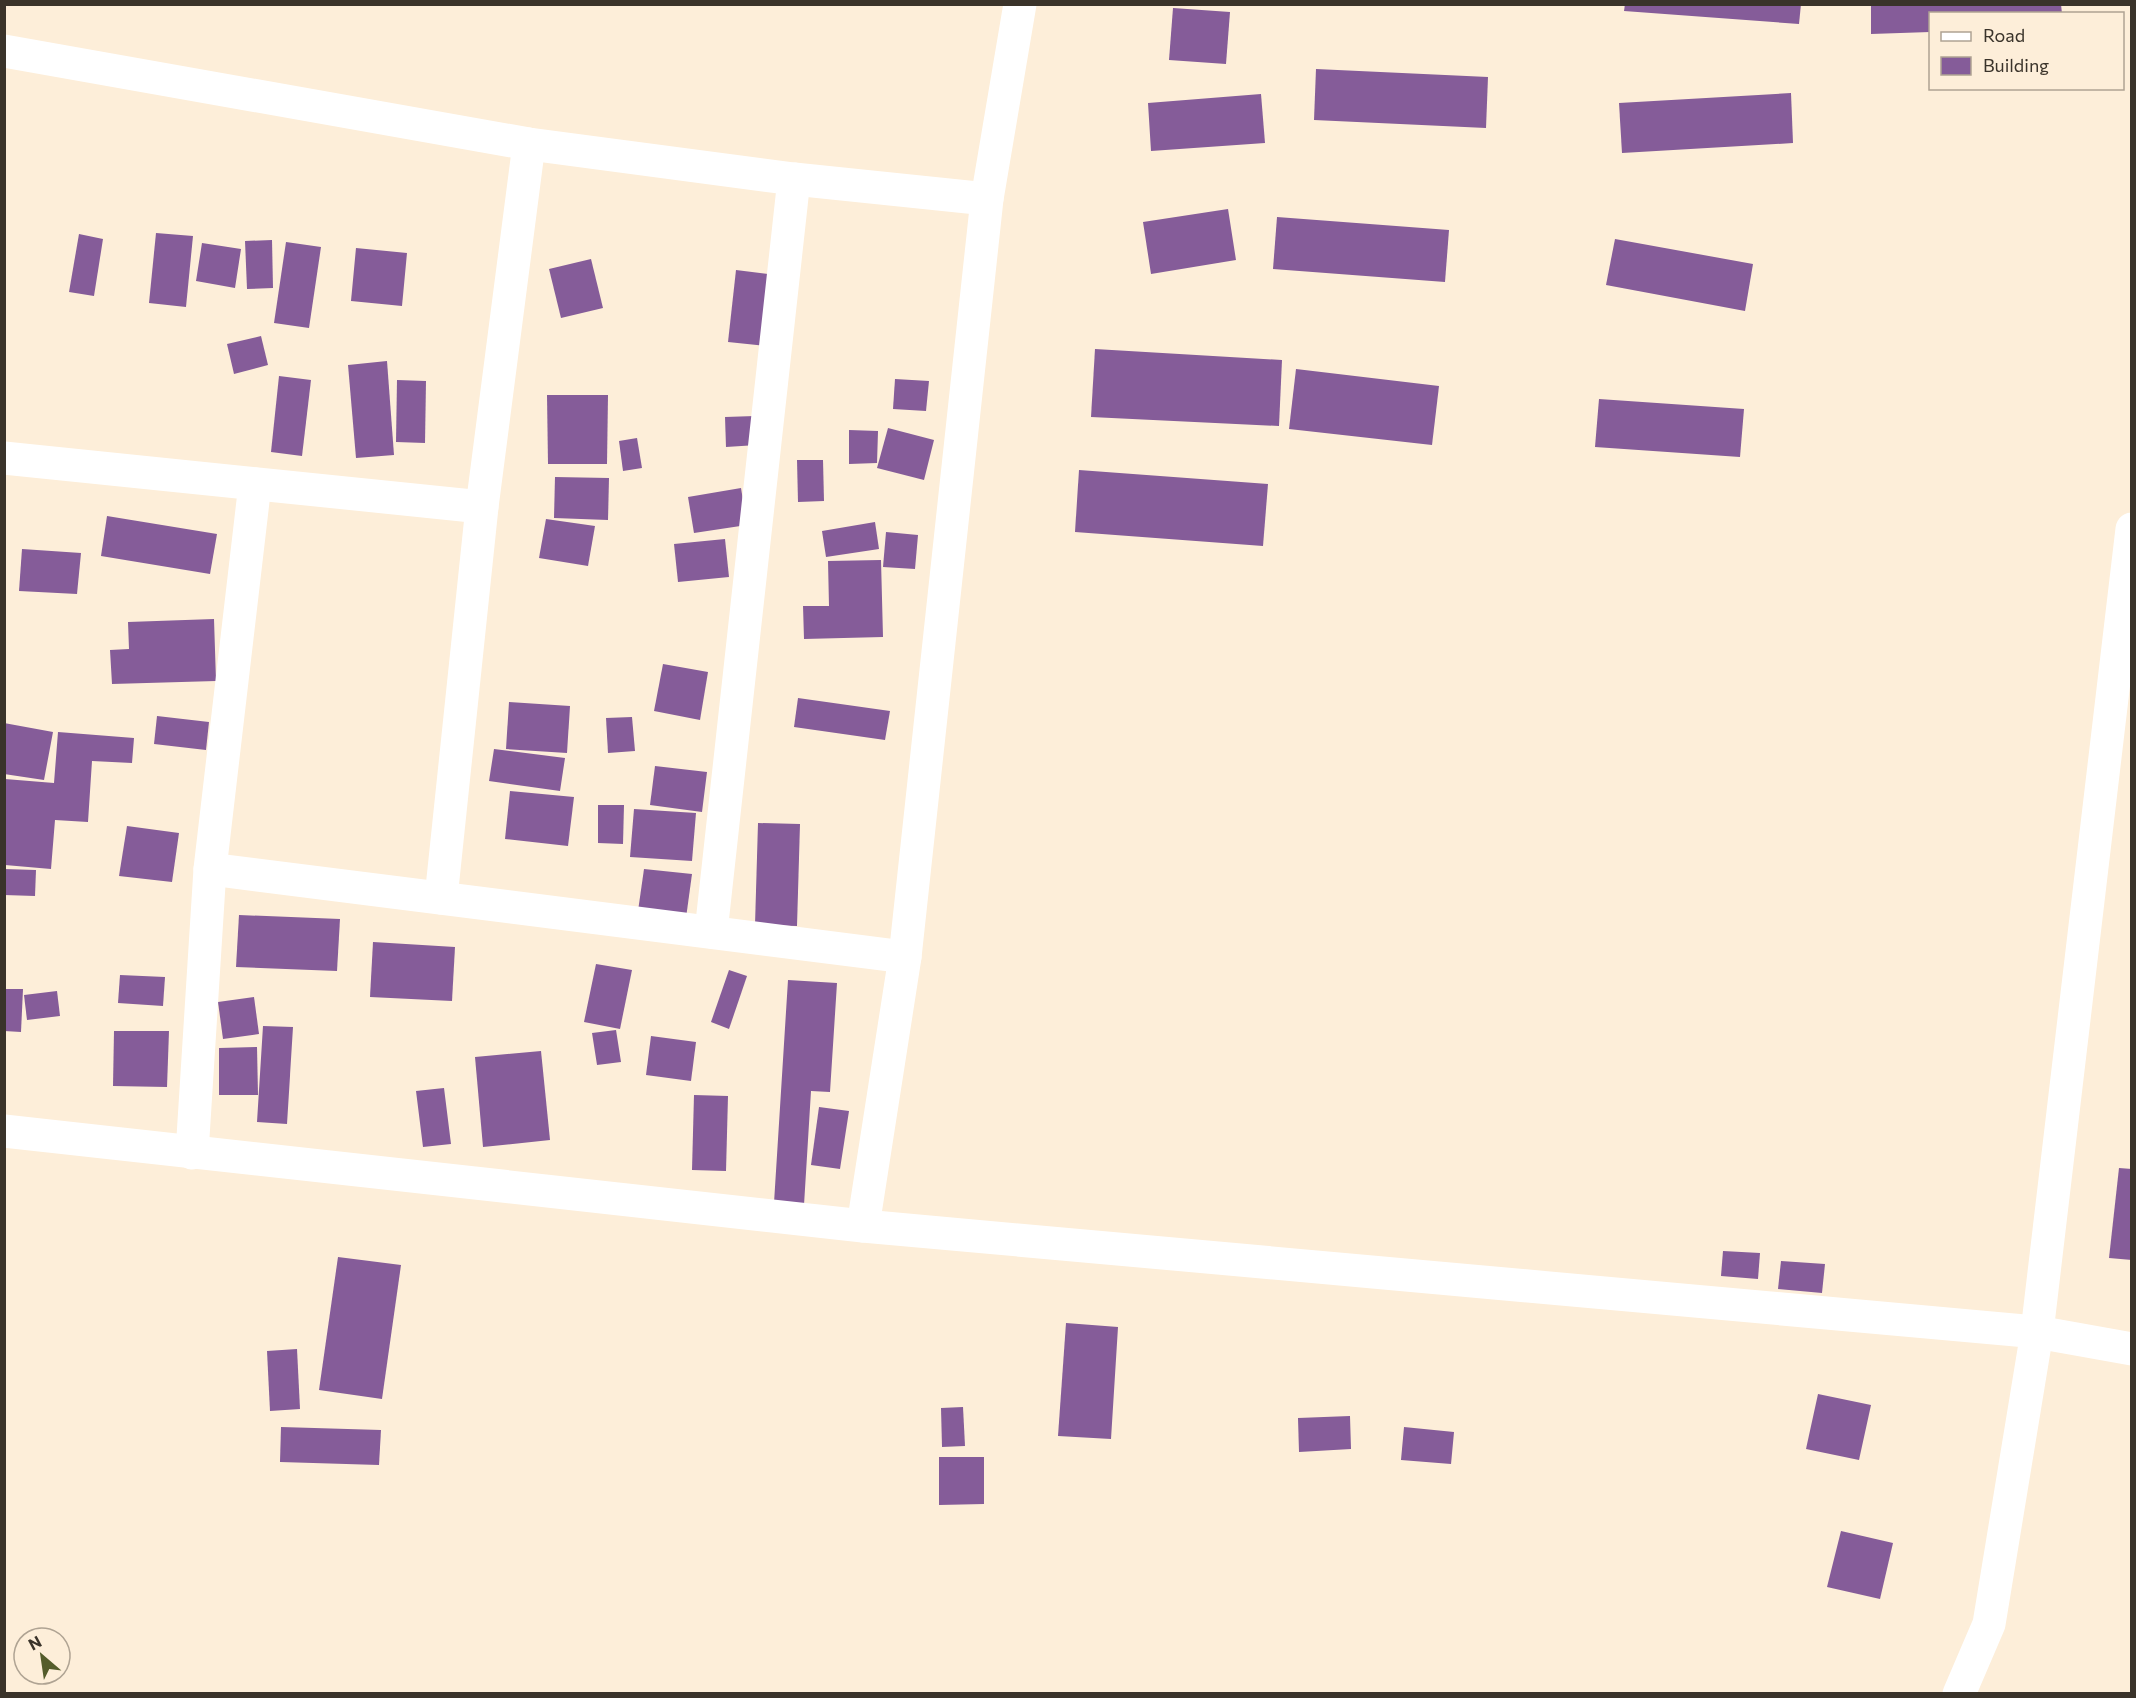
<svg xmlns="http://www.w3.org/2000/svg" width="2136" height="1698" font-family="Commissioner,sans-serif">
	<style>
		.building { fill: #855c99 }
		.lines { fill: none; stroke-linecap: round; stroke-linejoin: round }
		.street { stroke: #fff; stroke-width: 33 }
	</style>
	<rect width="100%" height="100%" fill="#fdeed9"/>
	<!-- building -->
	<g class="building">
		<polygon points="1625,4 1801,4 1799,24 1624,11"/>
		<polygon points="1871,4 2061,4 2062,14 1930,14 1930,32 1871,34"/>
		<polygon points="1173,8 1230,12 1226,64 1169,60"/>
		<polygon points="1316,69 1488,77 1486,128 1314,120"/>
		<polygon points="1791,93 1793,143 1622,153 1619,103"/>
		<polygon points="1261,94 1265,143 1151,151 1148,103"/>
		<polygon points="1228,209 1236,260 1151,274 1143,222"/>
		<polygon points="1277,217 1449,230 1445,282 1273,269"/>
		<polygon points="156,233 193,236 186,307 149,303"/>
		<polygon points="79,234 103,239 94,296 69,292"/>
		<polygon points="1615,239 1753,264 1745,311 1606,285"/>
		<polygon points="272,240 273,288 247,289 245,241"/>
		<polygon points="286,242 321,247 309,328 274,323"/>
		<polygon points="202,243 241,249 235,288 196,281"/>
		<polygon points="356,248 407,253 402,306 351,301"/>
		<polygon points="591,259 603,308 561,318 549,269"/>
		<polygon points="736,270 776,275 767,346 728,342"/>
		<polygon points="261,336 268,365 234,374 227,344"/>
		<polygon points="1095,349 1282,360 1279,426 1091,417"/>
		<polygon points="387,361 394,455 356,458 348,365"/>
		<polygon points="1296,369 1439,386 1432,445 1289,429"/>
		<polygon points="279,376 311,380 302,456 271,452"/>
		<polygon points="895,379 929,381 926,411 893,409"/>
		<polygon points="397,380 426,381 425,443 396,442"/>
		<polygon points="547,395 608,395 607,464 548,464"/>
		<polygon points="1599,399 1744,409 1740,457 1595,447"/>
		<polygon points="755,416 757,445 726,447 725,417"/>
		<polygon points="888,428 934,440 924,480 877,468"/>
		<polygon points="849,430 878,431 877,463 849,464"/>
		<polygon points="637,438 642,468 623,471 619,441"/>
		<polygon points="797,460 823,460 824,501 798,502"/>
		<polygon points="1079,470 1268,484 1263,546 1075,532"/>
		<polygon points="555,477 609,478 608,520 554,518"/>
		<polygon points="741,488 747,525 694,533 688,497"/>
		<polygon points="107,516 217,534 210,574 101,556"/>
		<polygon points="546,519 595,526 588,566 539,558"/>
		<polygon points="875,522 879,549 826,557 822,531"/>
		<polygon points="886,532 918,535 915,569 883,567"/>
		<polygon points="725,539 729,577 678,582 674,544"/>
		<polygon points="22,549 81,553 77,594 19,591"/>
		<polygon points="881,560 883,637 804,639 803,606 829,606 828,561"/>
		<polygon points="214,619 216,681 112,684 110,650 129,649 128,622"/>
		<polygon points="663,664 708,672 700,720 654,711"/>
		<polygon points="798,698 890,711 885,740 794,727"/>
		<polygon points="509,702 570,706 567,753 506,749"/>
		<polygon points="157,716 209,722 206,750 154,744"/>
		<polygon points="632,717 635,751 608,753 606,718"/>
		<polygon points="4,723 53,732 44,780 4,774"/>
		<polygon points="58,732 134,738 132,763 92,761 88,822 55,820 51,869 5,865 5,779 54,783"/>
		<polygon points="494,749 565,758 560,791 489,781"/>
		<polygon points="655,766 707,772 702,812 650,805"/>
		<polygon points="510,791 574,797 568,846 505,839"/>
		<polygon points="598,805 624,805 623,844 598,843"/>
		<polygon points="634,809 696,813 692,861 630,857"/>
		<polygon points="758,823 800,824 797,926 755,925"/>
		<polygon points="127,826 179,833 172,882 119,876"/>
		<polygon points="4,869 36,870 35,896 4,895"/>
		<polygon points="644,869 692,874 686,918 638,911"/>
		<polygon points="239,915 340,919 337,971 236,967"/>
		<polygon points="373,942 455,947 452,1001 370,997"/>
		<polygon points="596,964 632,970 620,1029 584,1022"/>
		<polygon points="729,970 747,976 729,1029 711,1022"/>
		<polygon points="120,975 165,977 163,1006 118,1003"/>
		<polygon points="788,980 837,983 830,1092 811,1091 804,1205 774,1203"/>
		<polygon points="4,989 23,989 21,1032 4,1031"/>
		<polygon points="57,991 60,1016 27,1020 24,995"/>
		<polygon points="254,997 259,1034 223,1039 218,1002"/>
		<polygon points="263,1026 293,1027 287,1124 257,1122"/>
		<polygon points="616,1030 621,1062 597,1065 592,1033"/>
		<polygon points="114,1031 169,1031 167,1087 113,1086"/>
		<polygon points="651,1036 696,1042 691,1081 646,1075"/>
		<polygon points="257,1047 258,1095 219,1095 219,1048"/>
		<polygon points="541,1051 550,1140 483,1147 475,1057"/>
		<polygon points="444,1088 451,1144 423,1147 416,1091"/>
		<polygon points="694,1095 728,1096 726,1171 692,1170"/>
		<polygon points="819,1107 849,1111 840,1169 811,1165"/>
		<polygon points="2119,1168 2132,1169 2132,1260 2109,1258"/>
		<polygon points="1723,1251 1760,1253 1758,1279 1721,1276"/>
		<polygon points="338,1257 401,1265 382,1399 319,1390"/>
		<polygon points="1781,1261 1825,1264 1822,1293 1778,1289"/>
		<polygon points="1066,1323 1118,1327 1111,1439 1058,1436"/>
		<polygon points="297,1349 300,1409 270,1411 267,1351"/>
		<polygon points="1818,1394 1871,1405 1859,1460 1806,1449"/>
		<polygon points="963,1407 965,1446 942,1447 941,1408"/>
		<polygon points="1350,1416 1351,1449 1299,1452 1298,1418"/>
		<polygon points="281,1427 381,1430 379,1465 280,1462"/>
		<polygon points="1404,1427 1454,1432 1451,1464 1401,1460"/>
		<polygon points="939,1457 984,1457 984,1504 939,1505"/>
		<polygon points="1841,1531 1893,1543 1880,1599 1827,1587"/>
	</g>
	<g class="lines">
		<!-- street -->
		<g class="street">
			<polyline points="4,51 529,144 794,179 987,199"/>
			<polyline points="4,458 482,507 529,144"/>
			<polyline points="210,869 905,957"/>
			<polyline points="441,898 482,507"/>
			<polyline points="711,932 794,179"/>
			<polyline points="4,1131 863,1226 2037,1332 2132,1349"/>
			<polyline points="192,1153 210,869 255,484"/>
			<polyline points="863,1226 905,957 987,199 1020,4"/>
			<polyline points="1959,1694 1989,1624 2037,1332 2132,529"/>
		</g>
	</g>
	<!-- border -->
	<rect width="2136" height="1698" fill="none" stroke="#3a332a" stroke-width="12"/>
	<!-- legend -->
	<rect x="1929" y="12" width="195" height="78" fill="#fdeed9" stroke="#afa393" stroke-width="1.5"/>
	<rect x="1941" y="32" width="30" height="9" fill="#ffffff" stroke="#afa393" stroke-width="1.5"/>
	<text x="1983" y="42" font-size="18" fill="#3a332a">Road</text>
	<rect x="1941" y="57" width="30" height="18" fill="#855c99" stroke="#afa393" stroke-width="1.5"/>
	<text x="1983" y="72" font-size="18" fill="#3a332a">Building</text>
	<!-- north arrow -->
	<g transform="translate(42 1656) rotate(331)"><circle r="28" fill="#fdeed9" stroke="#afa393" stroke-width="1.5"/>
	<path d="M0-4.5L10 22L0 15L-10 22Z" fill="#545c2b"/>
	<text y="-9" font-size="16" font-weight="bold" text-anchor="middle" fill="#3a332a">N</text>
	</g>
</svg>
